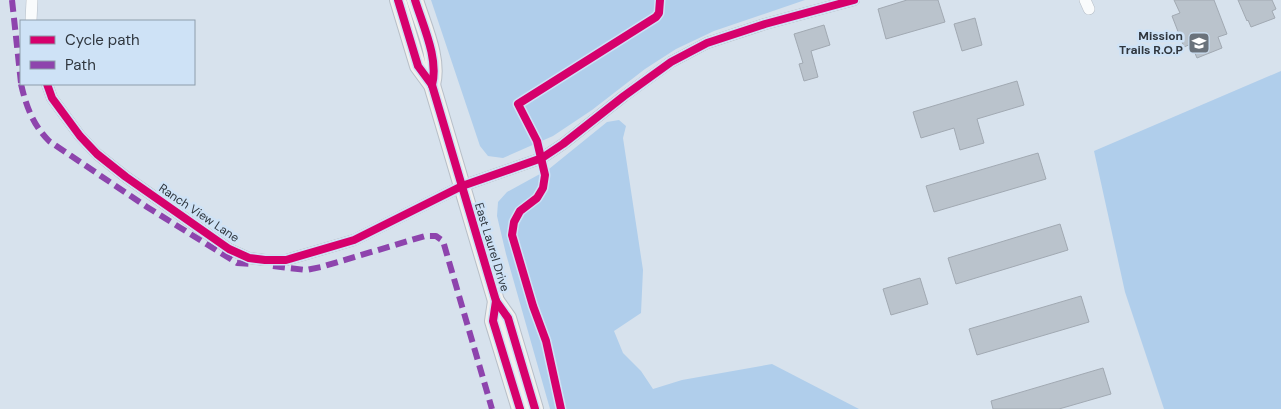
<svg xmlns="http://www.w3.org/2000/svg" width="1281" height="409" font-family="'DM Sans',sans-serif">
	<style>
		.green { fill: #b0ceeb }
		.building { fill: #bac3cc; stroke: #a1a9b2 }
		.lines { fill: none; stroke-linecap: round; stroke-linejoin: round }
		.street-casing { stroke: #b7bfc8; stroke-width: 12 }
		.secondary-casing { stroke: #b7bfc8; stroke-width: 18 }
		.street { stroke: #f9fbfc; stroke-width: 11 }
		.secondary { stroke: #f0f0ef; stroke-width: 16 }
		.quiet { stroke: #8e44ad; stroke-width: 6; stroke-dasharray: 12 6; stroke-linecap: butt }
		.cycleway-casing { stroke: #cee2f6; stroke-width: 11 }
		.cycleway { stroke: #d6006c; stroke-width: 8 }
		.labels { text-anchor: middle; stroke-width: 5; stroke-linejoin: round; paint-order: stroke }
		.poi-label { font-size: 12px; font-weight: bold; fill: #2f363e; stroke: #cee2f6; text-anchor: end }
		.street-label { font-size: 12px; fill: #2f363e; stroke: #cee2f6 }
	</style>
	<rect width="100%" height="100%" fill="#d7e2ed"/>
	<!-- green -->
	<g class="green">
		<polygon points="431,0 805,0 714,31 676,49 645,69 592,110 553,136 503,158 488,156 480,146"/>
		<polygon points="1281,71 1281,409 1164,409 1125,292 1094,151"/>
		<polygon points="619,120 626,126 623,138 643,270 641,313 614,331 623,353 641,371 653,389 682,380 772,364 859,409 550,409 506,254 497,216 498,202 507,192 549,169 607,122"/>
	</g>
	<!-- building -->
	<g class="building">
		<polygon points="907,0 938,0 945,22 886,39 878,9"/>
		<polygon points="1174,0 1214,0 1227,34 1218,37 1222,48 1197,58 1191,44 1184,47 1172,16 1180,13"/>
		<polygon points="1238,0 1272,0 1276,9 1272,11 1275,18 1251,27 1248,20 1247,21"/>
		<polygon points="975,18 982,45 962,51 954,24"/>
		<polygon points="824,25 830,45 811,51 818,77 804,81 799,64 803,63 794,34"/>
		<polygon points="1017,81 1024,105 977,119 984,143 960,150 954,128 921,138 913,112"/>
		<polygon points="1038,153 1046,179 934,212 926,186"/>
		<polygon points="1060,224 1068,250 956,284 948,258"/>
		<polygon points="920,278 928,304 891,315 883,289"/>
		<polygon points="1081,296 1089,322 977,355 969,329"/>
		<polygon points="1103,368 1111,394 1059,409 993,409 991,401"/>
	</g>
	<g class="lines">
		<!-- street casing -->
		<g class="street-casing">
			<g id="street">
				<polyline points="1085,0 1089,9"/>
				<polyline points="31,21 32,0"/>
				<polyline points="47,84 52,98 80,136 97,154 126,177 229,249 249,258 265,260 286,260 354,240 462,186 542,158 563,144 624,96 671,62 707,43 765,24 854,0"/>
			</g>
		</g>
		<!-- secondary casing -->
		<g class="secondary-casing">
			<g id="secondary">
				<polyline points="398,0 418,66 432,85 496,301 508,318 535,409"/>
				<path d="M415,0C423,26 439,59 432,85"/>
				<polyline points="496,301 493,321 520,409"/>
			</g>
		</g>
		<!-- street -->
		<use href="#street" class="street"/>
		<!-- secondary -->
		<use href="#secondary" class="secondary"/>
		<!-- quiet -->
		<g class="quiet">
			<polyline points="12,0 21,83"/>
			<path d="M21,84C26,106 33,125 49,141L147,207L237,263L253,264"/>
			<polyline points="273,266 306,270 321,267 425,236 436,236 443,241 492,409"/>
		</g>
		<!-- cycleway casing -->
		<g class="cycleway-casing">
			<g id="cycleway">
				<polyline points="398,0 418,66 432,85 496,301 508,318 535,409"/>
				<path d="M415,0C423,26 439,59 432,85"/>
				<polyline points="47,84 52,98 80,136 97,154 126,177 229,249 249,258 265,260 286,260 354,240 462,186 542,158 563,144 624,96 671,62 707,43 765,24 854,0"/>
				<polyline points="496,301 493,321 520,409"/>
				<polyline points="561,409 546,341 533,306 512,235 514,222 520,211 537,198 543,188 545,175 537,141 518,104 656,17 659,13 660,0"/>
			</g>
		</g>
		<!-- cycleway -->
		<use href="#cycleway" class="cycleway"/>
	</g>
	<!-- icons -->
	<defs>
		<g id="school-square" transform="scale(1.125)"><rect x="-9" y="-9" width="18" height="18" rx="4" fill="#6a727b" stroke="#cee2f6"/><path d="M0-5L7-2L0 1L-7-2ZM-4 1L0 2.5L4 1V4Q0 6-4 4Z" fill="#fff"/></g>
	</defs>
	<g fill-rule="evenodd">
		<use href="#school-square" x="1199" y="43"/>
	</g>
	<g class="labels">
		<!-- poi labels -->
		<g class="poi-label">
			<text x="1183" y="40">Mission<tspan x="1183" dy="14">Trails R.O.P</tspan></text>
		</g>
		<!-- street labels -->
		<g class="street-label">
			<text transform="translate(199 213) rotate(34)" y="4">Ranch View Lane</text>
			<text transform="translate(492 247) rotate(73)" y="4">East Laurel Drive</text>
		</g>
	</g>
	<!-- legend -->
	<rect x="20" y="20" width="175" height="65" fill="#cee2f6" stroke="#8e9dac"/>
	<rect x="30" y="36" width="25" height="8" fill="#d6006c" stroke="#8e9dac"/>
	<text x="65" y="45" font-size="15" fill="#2f363e">Cycle path</text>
	<rect x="30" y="61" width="25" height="8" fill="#8e44ad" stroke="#8e9dac"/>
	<text x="65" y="70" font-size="15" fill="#2f363e">Path</text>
</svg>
